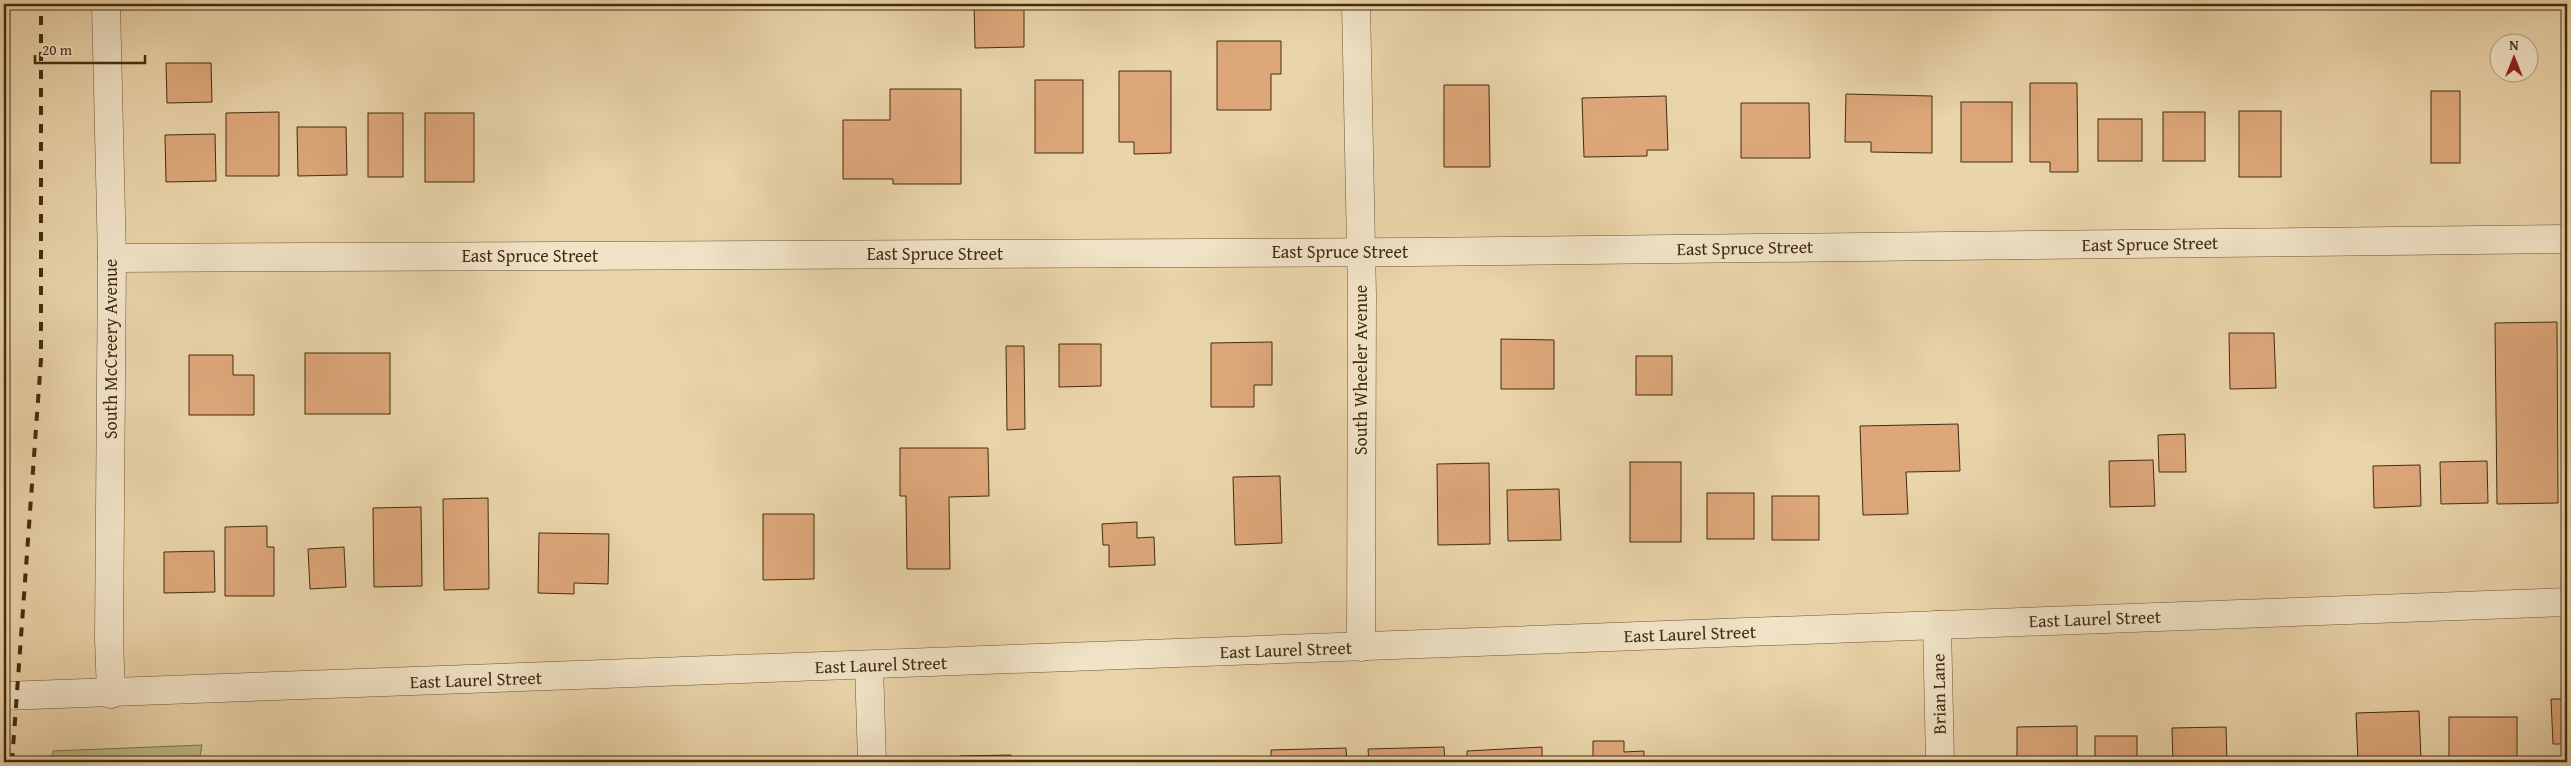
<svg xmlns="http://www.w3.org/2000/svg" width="2571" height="766" font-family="'Gentium Book Plus',serif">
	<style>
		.green { fill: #bcbb84; stroke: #80744a }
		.building { fill: #dda77a; stroke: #442c10 }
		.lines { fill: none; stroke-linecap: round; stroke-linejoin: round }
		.minor-casing { stroke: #6e5636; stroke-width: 29 }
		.minor { stroke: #f1e3c7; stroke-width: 28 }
		.rail { stroke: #442c10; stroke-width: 4; stroke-dasharray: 9 9; stroke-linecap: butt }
		.labels { text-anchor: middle; stroke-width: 4; stroke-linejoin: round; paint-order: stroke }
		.street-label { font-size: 18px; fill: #442c10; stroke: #f1e3c7 }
	</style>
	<rect width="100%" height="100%" fill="#ead4a9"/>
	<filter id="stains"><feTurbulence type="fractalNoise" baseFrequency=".004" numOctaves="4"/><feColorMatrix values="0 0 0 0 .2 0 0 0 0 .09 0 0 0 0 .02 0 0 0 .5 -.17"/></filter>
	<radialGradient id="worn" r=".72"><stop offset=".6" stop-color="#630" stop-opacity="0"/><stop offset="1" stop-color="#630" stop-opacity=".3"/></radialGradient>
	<!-- green -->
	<polygon class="green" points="202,745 199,762 52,762 53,751"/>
	<!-- building -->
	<g class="building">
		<polygon points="974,4 1024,4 1024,47 975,48"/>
		<rect x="1122" y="4" width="17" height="5"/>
		<polygon points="1217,41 1281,41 1281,74 1271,74 1271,110 1217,110"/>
		<polygon points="166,63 211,63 212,102 167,103"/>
		<polygon points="1119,71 1171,71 1171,153 1134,154 1134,142 1119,142"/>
		<rect x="1035" y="80" width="48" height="73"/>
		<polygon points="2030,83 2077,83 2078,172 2050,172 2050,162 2030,162"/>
		<polygon points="1444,85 1489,85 1490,167 1444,167"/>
		<polygon points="890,89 961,89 961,184 893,184 893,179 843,179 843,120 890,120"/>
		<rect x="2431" y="91" width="29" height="72"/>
		<polygon points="1846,94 1932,96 1932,153 1871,152 1871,142 1845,142"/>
		<polygon points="1666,96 1668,150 1647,150 1647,156 1584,157 1582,98"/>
		<rect x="1961" y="102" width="51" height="60"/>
		<polygon points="1741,103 1809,103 1810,158 1741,158"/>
		<rect x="2239" y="111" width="42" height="66"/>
		<polygon points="279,112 279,176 226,176 226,113"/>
		<rect x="2163" y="112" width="42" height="49"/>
		<rect x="368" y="113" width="35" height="64"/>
		<rect x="425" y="113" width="49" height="69"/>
		<rect x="2098" y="119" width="44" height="42"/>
		<polygon points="297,127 346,127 347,175 298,176"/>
		<polygon points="215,134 216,181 166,182 165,135"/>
		<polygon points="2557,322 2558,503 2497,504 2495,323"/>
		<polygon points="2229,333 2274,333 2276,388 2230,389"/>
		<polygon points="1501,339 1554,340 1554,389 1501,389"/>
		<polygon points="1272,342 1272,385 1254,385 1254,407 1211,407 1211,343"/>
		<polygon points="1059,344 1101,344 1101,386 1059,387"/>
		<polygon points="1006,346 1024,346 1025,429 1007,430"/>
		<rect x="305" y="353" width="85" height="61"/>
		<polygon points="189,355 233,355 233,375 254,375 254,415 189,415"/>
		<rect x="1636" y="356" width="36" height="39"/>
		<polygon points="1958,424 1960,471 1906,472 1908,514 1863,515 1860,426"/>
		<polygon points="2185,434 2186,472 2159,472 2158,435"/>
		<polygon points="900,448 988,448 989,496 949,497 950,569 907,569 906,496 900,496"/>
		<polygon points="2153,460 2155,506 2110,507 2109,461"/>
		<polygon points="2487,461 2488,503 2441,504 2440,462"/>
		<rect x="1630" y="462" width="51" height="80"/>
		<polygon points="1489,463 1490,544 1438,545 1437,464"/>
		<polygon points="2420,465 2421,506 2374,508 2373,466"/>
		<polygon points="1280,476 1282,543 1235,545 1233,477"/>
		<polygon points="1559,489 1561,540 1508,541 1507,490"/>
		<rect x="1707" y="493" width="47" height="46"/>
		<rect x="1772" y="496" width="47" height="44"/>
		<polygon points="488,498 489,589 444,590 443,499"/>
		<polygon points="421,507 422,586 374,587 373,508"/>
		<polygon points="763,514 814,514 814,579 763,580"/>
		<polygon points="1137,522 1137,538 1154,537 1155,565 1109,567 1109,545 1103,545 1102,524"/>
		<polygon points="267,526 267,547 274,547 274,596 225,596 225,527"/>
		<polygon points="539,533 609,534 608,584 574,583 574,594 538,593"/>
		<polygon points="344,547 346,587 310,589 308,549"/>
		<polygon points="214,551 215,592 164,593 164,552"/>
		<polygon points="2551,699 2567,699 2567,744 2553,744"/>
		<polygon points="2419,711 2421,759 2358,761 2356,713"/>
		<rect x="2449" y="717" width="68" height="45"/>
		<polygon points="2077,726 2077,762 2017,762 2017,727"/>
		<polygon points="2226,727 2227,762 2173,762 2172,728"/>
		<rect x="2095" y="736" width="42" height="26"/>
		<polygon points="1593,741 1624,741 1624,752 1644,751 1644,762 1593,762"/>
		<polygon points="1444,747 1445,762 1369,762 1368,749"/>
		<polygon points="1542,747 1542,762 1467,762 1467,751"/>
		<polygon points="1346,748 1347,762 1271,762 1271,750"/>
		<polygon points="1011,755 1011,762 961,762 960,756"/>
	</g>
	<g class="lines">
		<!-- minor casing -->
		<g class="minor-casing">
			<g id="minor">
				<polyline points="106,4 112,258 109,638 111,694"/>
				<polyline points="1356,4 1362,295 1361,647"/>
				<polyline points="112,258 1412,252 2567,239"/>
				<polyline points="1937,625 1940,762"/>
				<polyline points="869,665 872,762"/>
				<polyline points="4,696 2567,602"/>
			</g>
		</g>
		<!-- minor -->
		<use href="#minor" class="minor"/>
		<!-- rail -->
		<polyline class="rail" points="12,762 41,359 41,4"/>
	</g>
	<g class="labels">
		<!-- street labels -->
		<g class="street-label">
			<text transform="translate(2150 244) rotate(-1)" y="6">East Spruce Street</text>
			<text transform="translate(1745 248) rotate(-1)" y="6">East Spruce Street</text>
			<text x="1340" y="258">East Spruce Street</text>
			<text x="935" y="260">East Spruce Street</text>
			<text x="530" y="262">East Spruce Street</text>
			<text transform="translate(111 349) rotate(-90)" y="6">South McCreery Avenue</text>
			<text transform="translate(1361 370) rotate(-90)" y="6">South Wheeler Avenue</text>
			<text transform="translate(2095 619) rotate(-2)" y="6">East Laurel Street</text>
			<text transform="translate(1690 634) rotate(-2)" y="6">East Laurel Street</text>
			<text transform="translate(1286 650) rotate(-2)" y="6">East Laurel Street</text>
			<text transform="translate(881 665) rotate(-2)" y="6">East Laurel Street</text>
			<text transform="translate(476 680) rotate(-2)" y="6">East Laurel Street</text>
			<text transform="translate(1939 694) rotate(-91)" y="6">Brian Lane</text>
		</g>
	</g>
	<!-- margin -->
	<rect width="2571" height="766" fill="none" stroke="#ead4a9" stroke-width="20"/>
	<rect x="5" y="5" width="2561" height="756" fill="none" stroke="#442c10" stroke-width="2.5"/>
	<rect x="10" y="10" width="2551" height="746" fill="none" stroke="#442c10"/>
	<!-- north arrow -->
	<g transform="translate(2514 58)"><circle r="24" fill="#f1e3c7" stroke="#ac9a7e"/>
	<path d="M0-4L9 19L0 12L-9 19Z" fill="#8f2418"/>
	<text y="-8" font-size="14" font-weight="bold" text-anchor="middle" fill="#442c10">N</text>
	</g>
	<!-- scale -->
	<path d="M35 55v8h110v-8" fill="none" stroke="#442c10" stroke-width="2.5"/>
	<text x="42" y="55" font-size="15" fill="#442c10" stroke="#f1e3c7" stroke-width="4" paint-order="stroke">20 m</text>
	<rect width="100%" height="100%" filter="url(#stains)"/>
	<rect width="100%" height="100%" fill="url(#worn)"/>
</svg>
